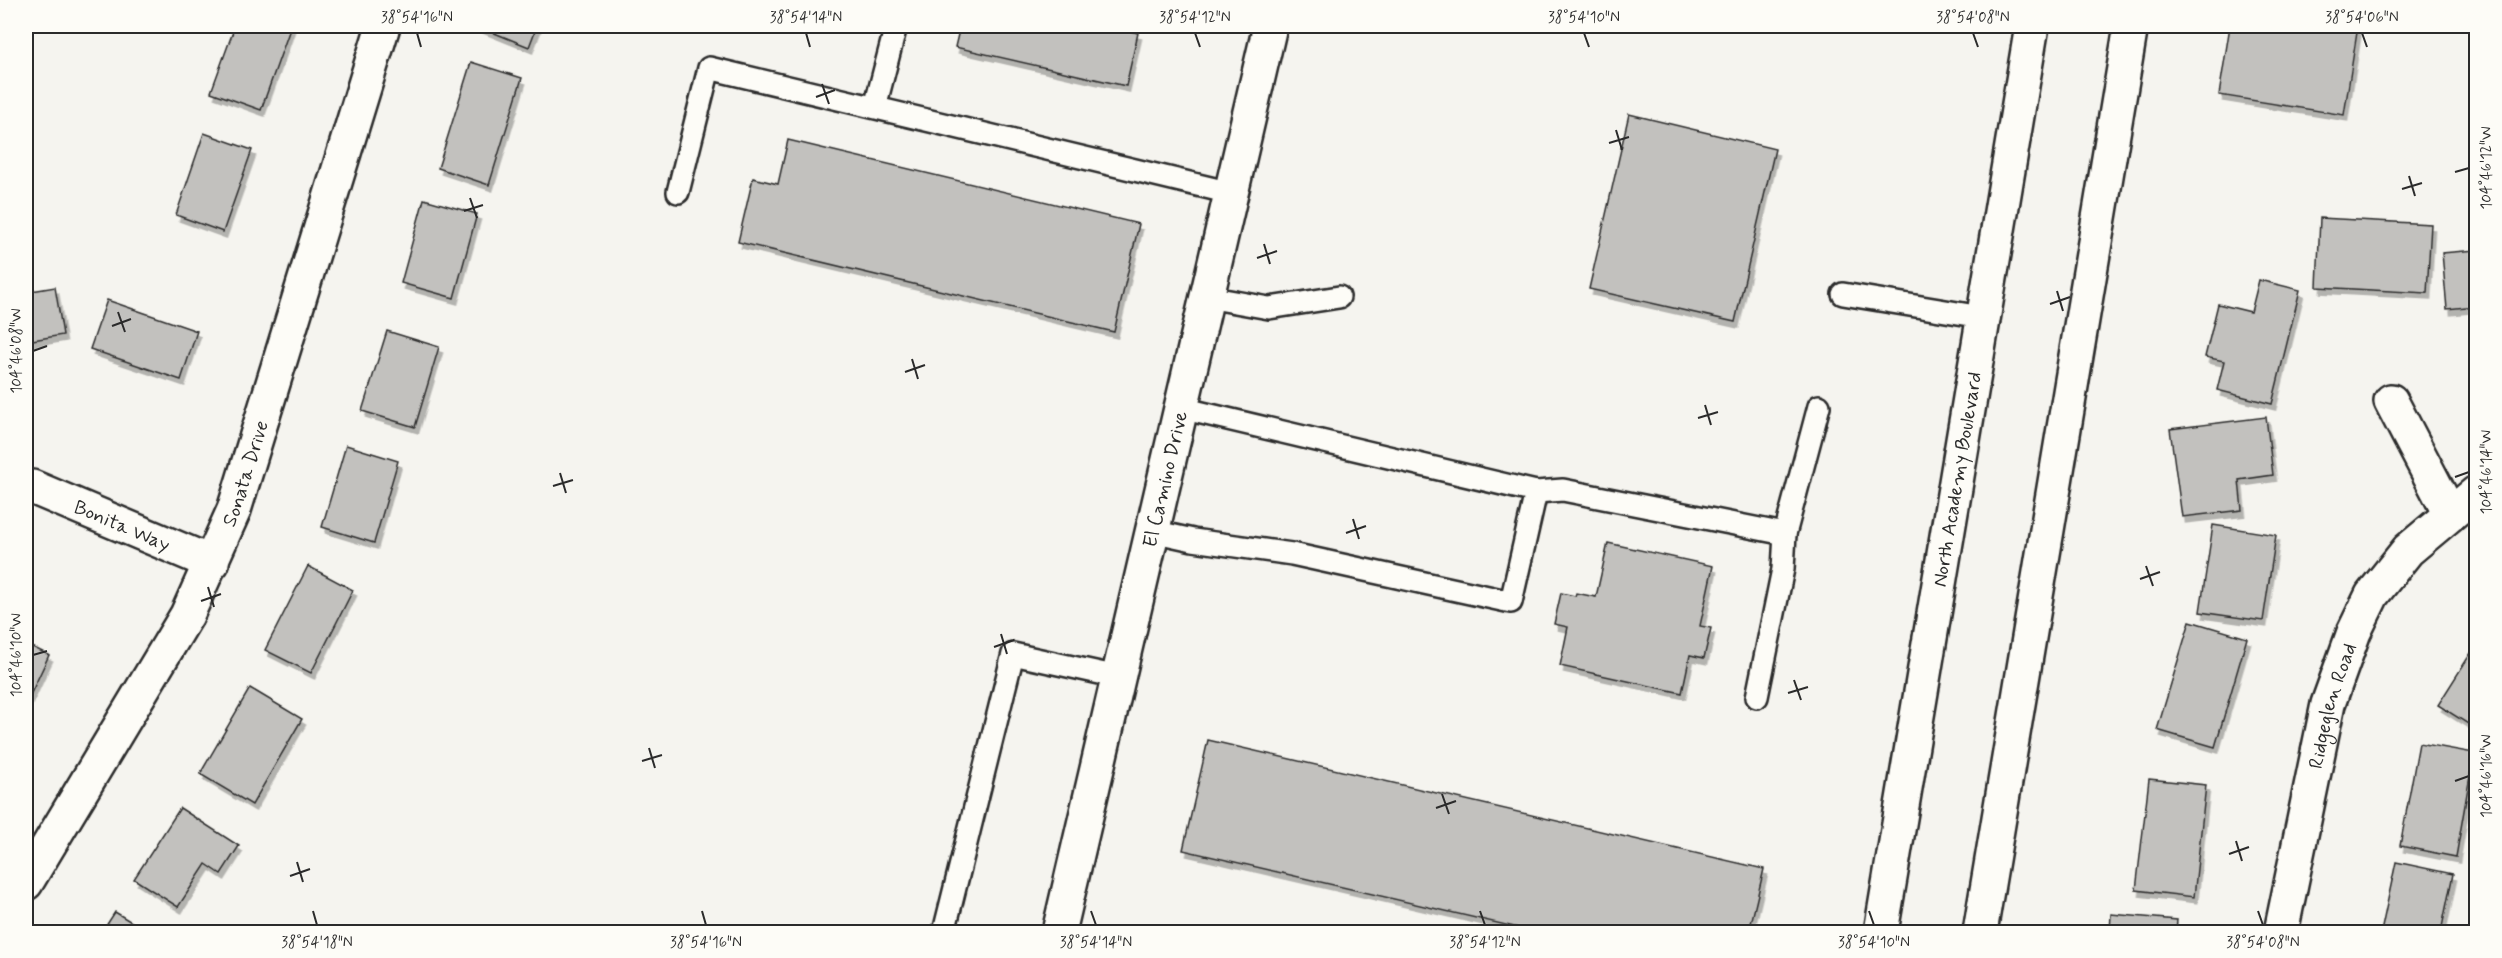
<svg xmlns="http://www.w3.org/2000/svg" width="2502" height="958" font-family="Mynerve,sans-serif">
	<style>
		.building { fill: #c2c1be; stroke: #2b2b2b; stroke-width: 1.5; filter: url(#shadow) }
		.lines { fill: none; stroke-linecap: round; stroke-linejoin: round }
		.lane-casing { stroke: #2b2b2b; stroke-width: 26 }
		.street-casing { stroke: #2b2b2b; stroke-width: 38 }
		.highway-casing { stroke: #2b2b2b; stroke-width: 38 }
		.lane { stroke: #fdfcf7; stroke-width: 21 }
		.street { stroke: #fdfcf7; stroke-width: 33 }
		.highway { stroke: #fdfcf7; stroke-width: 33 }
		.ticks { fill: none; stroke: #2b2b2b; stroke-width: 2 }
		.labels { text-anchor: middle; stroke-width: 6; stroke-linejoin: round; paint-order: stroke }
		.street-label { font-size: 20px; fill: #2b2b2b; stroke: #fdfcf7 }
		.neatline { fill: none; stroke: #2b2b2b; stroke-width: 2 }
		.ticks-label { font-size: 15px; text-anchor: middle; fill: #2b2b2b }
	</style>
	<defs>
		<filter id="shadow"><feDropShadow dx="3.5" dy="6" stdDeviation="0" flood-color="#0004"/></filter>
	</defs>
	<rect width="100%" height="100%" fill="#f5f4ef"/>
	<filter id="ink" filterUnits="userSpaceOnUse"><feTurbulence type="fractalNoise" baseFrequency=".0167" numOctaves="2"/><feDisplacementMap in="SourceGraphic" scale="12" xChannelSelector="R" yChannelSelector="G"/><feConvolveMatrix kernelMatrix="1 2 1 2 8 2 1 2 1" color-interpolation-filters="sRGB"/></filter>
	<g filter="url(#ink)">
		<!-- building -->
		<g class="building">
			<polygon points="235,26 291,26 261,110 211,92"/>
			<polygon points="477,26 537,26 529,47"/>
			<polygon points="960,26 1108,26 1138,33 1126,86 955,47"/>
			<polygon points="2230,26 2358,26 2344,115 2219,95"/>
			<polygon points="471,62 522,78 489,185 438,168"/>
			<polygon points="1629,114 1775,149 1735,322 1589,289"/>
			<polygon points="204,133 252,150 223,232 176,215"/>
			<polygon points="788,140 1139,224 1114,332 738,242 753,178 778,184"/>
			<polygon points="424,199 477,214 454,298 401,283"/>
			<polygon points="2320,218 2431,224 2427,293 2317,287"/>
			<polygon points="2476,250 2476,306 2447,309 2442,253"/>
			<polygon points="2259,280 2300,290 2272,404 2217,390 2224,361 2205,357 2218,304 2251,312"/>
			<polygon points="55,287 63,335 26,341 26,292"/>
			<polygon points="107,300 197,331 181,380 90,349"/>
			<polygon points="387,331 439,347 415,427 362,411"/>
			<polygon points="2266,417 2273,475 2239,480 2242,510 2182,517 2170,429"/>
			<polygon points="346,445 398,461 374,543 322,527"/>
			<polygon points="2213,525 2276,535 2263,621 2200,612"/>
			<polygon points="1608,543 1713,566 1700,626 1711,628 1704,658 1690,655 1682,693 1560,666 1568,627 1554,624 1561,593 1575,596 1576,593 1596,597"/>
			<polygon points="308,566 353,590 311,673 265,650"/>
			<polygon points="2190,621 2247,638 2215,747 2157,730"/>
			<polygon points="26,644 49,655 26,704"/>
			<polygon points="2476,645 2476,729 2438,705"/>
			<polygon points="250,688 302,719 252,805 200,774"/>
			<polygon points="1208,740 1764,869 1749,932 1536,932 1183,850"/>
			<polygon points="2419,743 2474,753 2456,857 2400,846"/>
			<polygon points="2149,779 2206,785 2194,897 2136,890"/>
			<polygon points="180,808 239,846 221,874 206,864 178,907 134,879"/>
			<polygon points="2396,862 2453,874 2441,932 2381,932"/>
			<polygon points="115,912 148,932 102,932"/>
			<polygon points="2111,914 2177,920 2176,932 2110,932"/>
		</g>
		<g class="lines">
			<!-- lane casing -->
			<g class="lane-casing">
				<g id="lane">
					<polyline points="875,107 896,26"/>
					<polyline points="678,192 709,68 1231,193"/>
					<polyline points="1843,294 1982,317"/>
					<polyline points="1207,297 1269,308 1339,297"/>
					<polyline points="1536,492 1563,490 1785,534"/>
					<polyline points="1152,531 1193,540 1292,554 1511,602 1536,492 1181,408"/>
					<polyline points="1757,697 1783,569 1785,534 1819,406"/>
					<polyline points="944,932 1013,654 1118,677"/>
				</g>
			</g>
			<!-- street casing -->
			<g class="street-casing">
				<g id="street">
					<polyline points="2391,401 2450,514"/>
					<path id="s1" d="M32,487L212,563"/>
					<path id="s2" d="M26,883L187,615L234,510L383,26"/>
					<path id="s3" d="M1059,932L1270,26"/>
					<path id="s4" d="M2281,932L2328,704L2354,632L2372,595L2408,550L2476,493"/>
				</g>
			</g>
			<!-- highway casing -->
			<g class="highway-casing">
				<g id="highway">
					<path id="s5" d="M1881,932L2032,26"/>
					<polyline points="1980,932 2131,26"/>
				</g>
			</g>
			<!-- lane -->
			<use href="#lane" class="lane"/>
			<!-- street -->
			<use href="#street" class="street"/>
			<!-- highway -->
			<use href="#highway" class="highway"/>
		</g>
	</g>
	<!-- ticks -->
	<path class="ticks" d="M417,33L421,47M806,33L810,47M1195,33L1200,47M1584,33L1589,47M1973,33L1978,47M2362,33L2367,47M822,84L829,104M816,97L835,90M1616,130L1622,150M1609,143L1629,137M2455,172L2469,168M2409,176L2415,196M2402,189L2422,183M470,198L477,218M464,211L483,205M1264,244L1270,264M1257,258L1277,251M2057,291L2063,311M2050,304L2070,297M118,312L125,332M112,326L131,319M33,351L47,346M912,359L918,379M905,372L925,365M1705,405L1711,425M1698,418L1718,412M560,473L566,493M2455,477L2469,472M553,486L573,480M1353,519L1359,539M1346,533L1366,526M2146,566L2153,586M2140,579L2160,572M208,587L214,607M201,601L221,594M1001,634L1007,654M994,647L1014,640M33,655L47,651M1794,680L1801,700M1788,693L1808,687M649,748L655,768M642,761L662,755M2455,781L2469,776M1442,794L1449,814M1436,808L1456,801M2236,841L2242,861M2229,854L2249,847M297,862L303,882M290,876L310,869M313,911L317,925M702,911L706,925M1091,911L1096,925M1480,911L1485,925M1869,911L1874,925M2258,911L2263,925"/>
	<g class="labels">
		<!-- street labels -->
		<g class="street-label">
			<text dy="7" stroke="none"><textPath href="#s2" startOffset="466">Sonata Drive</textPath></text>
			<text dy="7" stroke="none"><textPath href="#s3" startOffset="465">El Camino Drive</textPath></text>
			<text dy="7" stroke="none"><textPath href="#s5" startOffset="459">North Academy Boulevard</textPath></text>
			<text dy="7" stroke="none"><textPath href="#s1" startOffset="98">Bonita Way</textPath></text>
			<text dy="7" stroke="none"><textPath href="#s4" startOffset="232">Ridgeglen Road</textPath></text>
		</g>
	</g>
	<!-- margin -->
	<rect width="2502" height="958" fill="none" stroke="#fdfcf7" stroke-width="66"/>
	<rect x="33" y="33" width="2436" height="892" class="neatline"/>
	<g class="ticks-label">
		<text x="417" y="22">38°54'16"N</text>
		<text x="806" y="22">38°54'14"N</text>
		<text x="1195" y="22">38°54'12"N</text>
		<text x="1584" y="22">38°54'10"N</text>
		<text x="1973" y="22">38°54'08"N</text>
		<text x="2362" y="22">38°54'06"N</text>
		<text transform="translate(2486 168) rotate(-90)" y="5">104°46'12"W</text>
		<text transform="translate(16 351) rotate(-90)" y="5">104°46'08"W</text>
		<text transform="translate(2486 472) rotate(-90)" y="5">104°46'14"W</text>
		<text transform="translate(16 655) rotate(-90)" y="5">104°46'10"W</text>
		<text transform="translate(2486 776) rotate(-90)" y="5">104°46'16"W</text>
		<text x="317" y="947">38°54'18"N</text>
		<text x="706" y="947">38°54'16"N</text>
		<text x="1096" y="947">38°54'14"N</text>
		<text x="1485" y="947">38°54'12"N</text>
		<text x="1874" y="947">38°54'10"N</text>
		<text x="2263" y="947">38°54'08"N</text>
	</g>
</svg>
